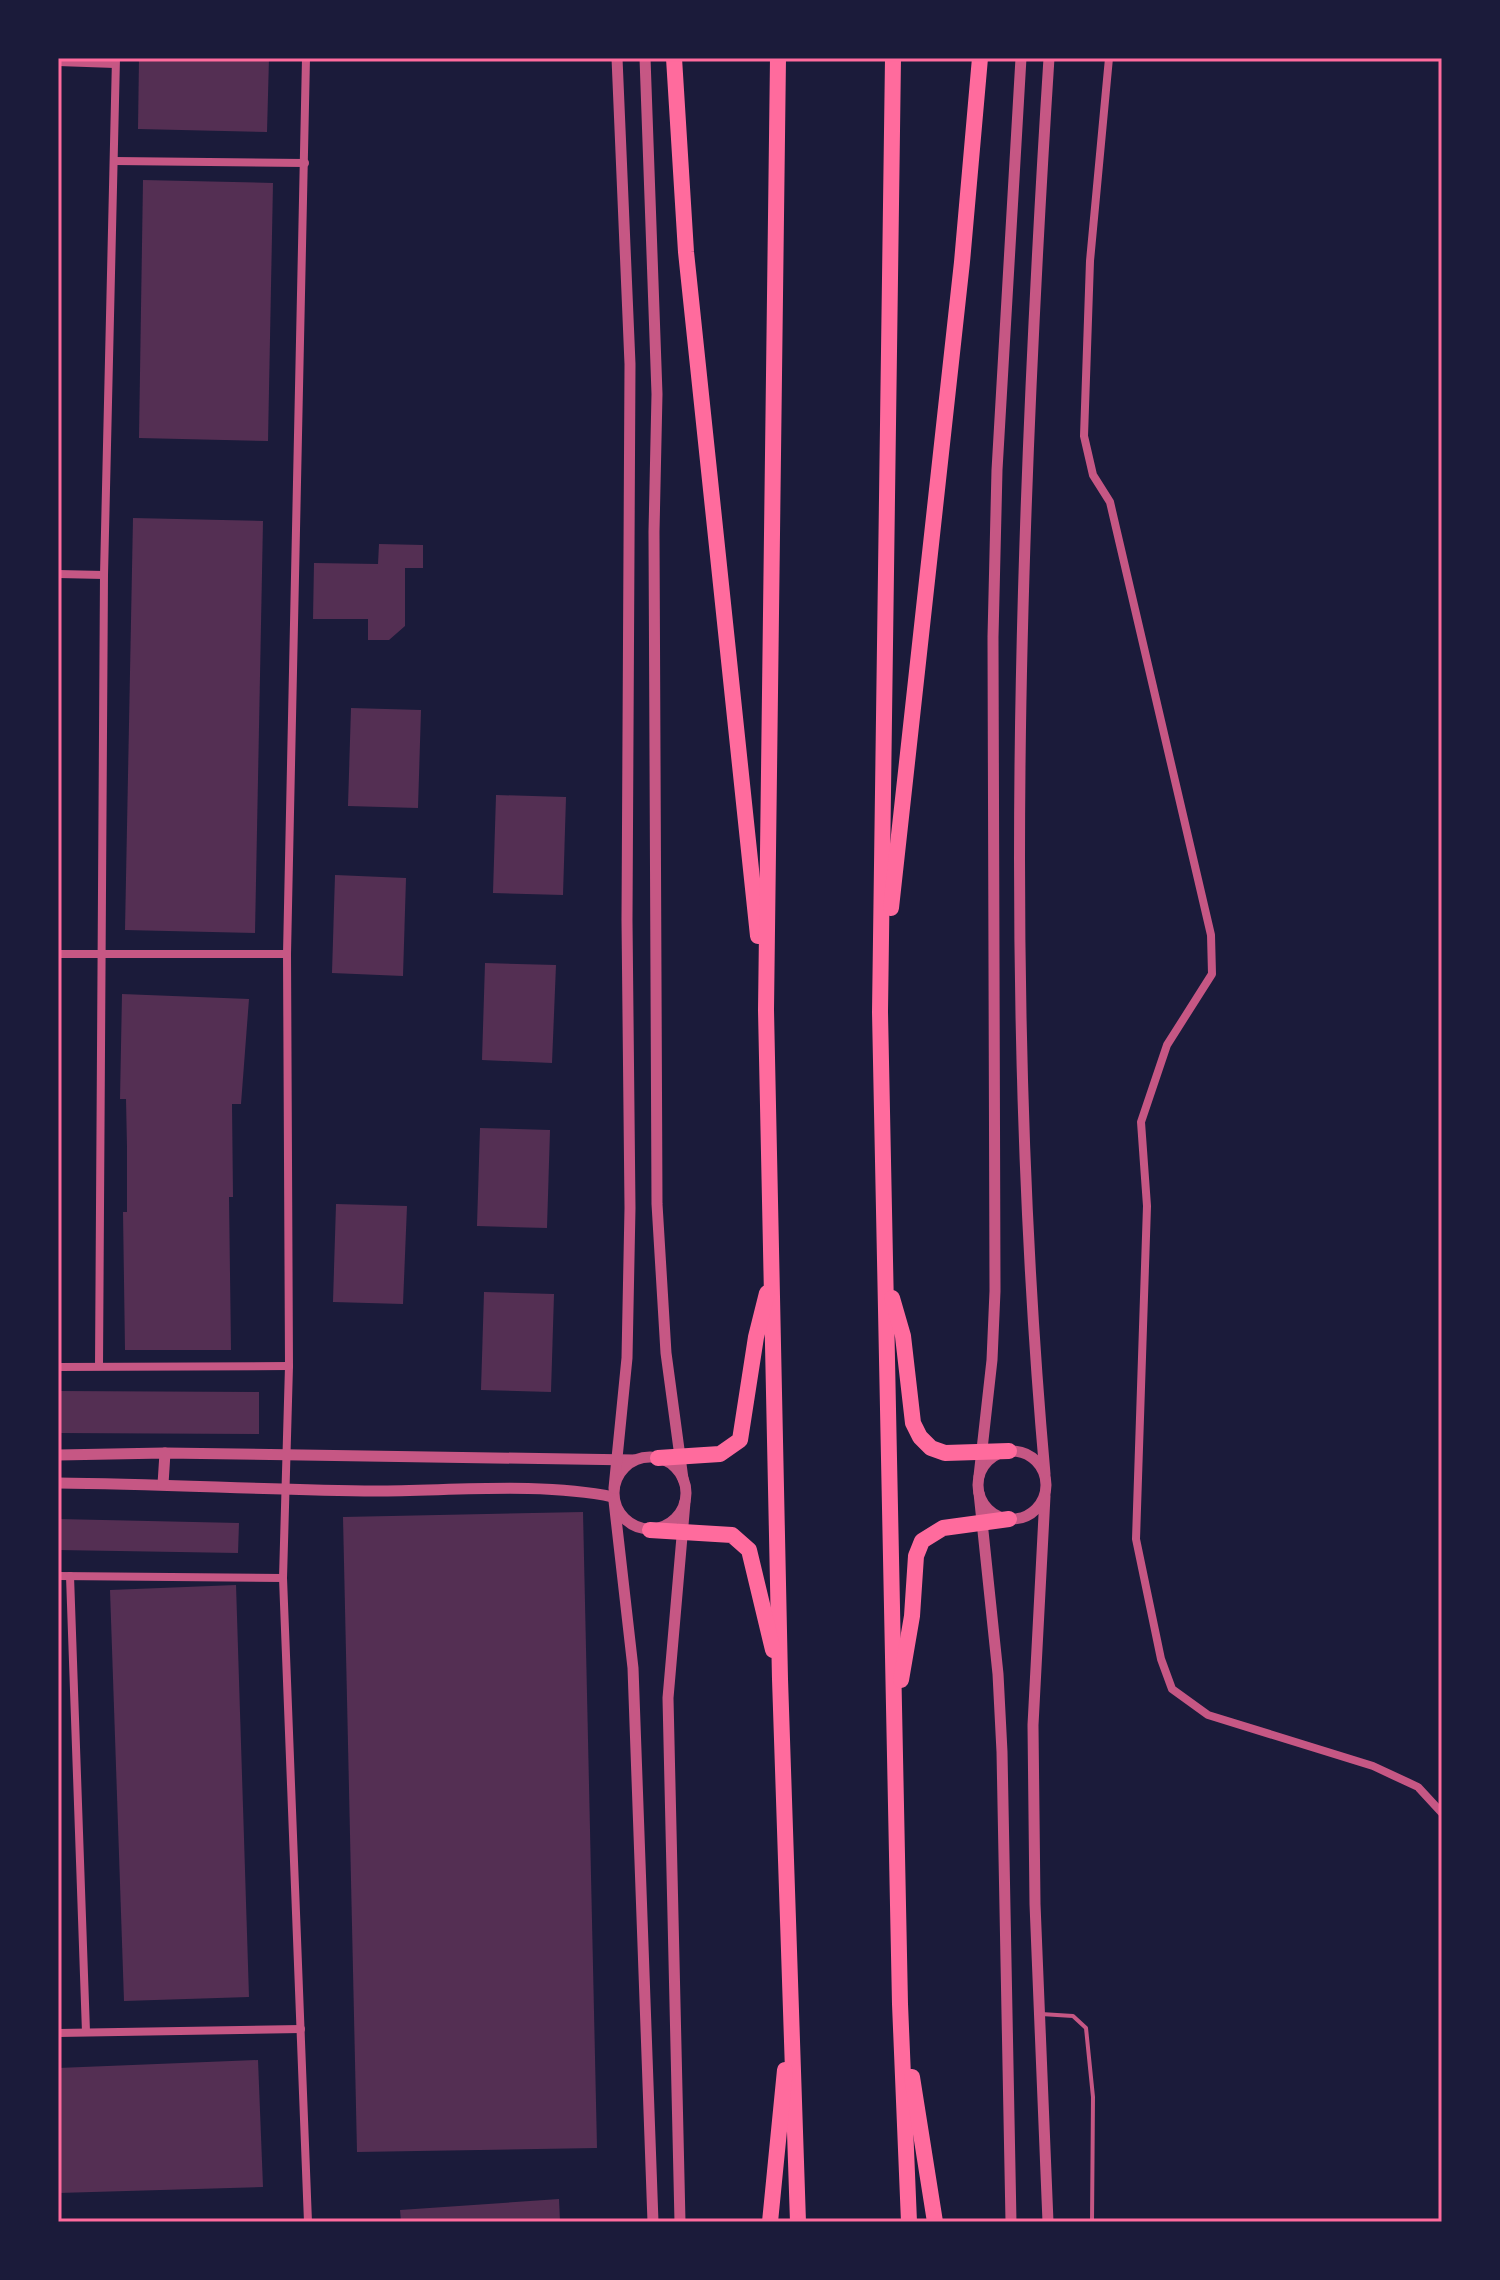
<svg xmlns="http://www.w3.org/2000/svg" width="1500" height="2280" font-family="'Titillium Web',sans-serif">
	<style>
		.building { fill: #542f53 }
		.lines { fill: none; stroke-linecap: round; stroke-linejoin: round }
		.service { stroke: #c65784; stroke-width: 4 }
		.minor { stroke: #c65784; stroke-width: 8 }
		.tertiary { stroke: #c65784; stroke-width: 11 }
		.motorway { stroke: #ff6b9d; stroke-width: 16 }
		.neatline { fill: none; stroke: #ff6b9d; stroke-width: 3 }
	</style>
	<rect width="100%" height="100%" fill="#1b1b3a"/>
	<!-- building -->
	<g class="building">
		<polygon points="139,58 269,58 267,132 138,129"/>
		<polygon points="143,180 273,183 268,441 139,438"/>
		<polygon points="133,518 263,521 255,933 125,930"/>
		<polygon points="379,544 423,545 423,568 405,568 405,626 389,640 368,640 368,619 313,619 314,563 378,564"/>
		<polygon points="351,708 421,710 418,808 348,806"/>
		<polygon points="496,795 566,797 563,895 493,893"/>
		<polygon points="335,875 406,878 403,976 332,973"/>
		<polygon points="485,963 556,965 552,1063 482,1060"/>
		<polygon points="122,994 249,999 241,1104 232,1104 233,1197 229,1197 231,1350 125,1350 123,1212 127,1212 127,1147 126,1099 120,1099"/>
		<polygon points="480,1128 550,1130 547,1228 477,1226"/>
		<polygon points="336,1204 407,1206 403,1304 333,1302"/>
		<polygon points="484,1292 554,1294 551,1392 481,1390"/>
		<polygon points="58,1391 259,1392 259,1434 58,1433"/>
		<polygon points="583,1512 597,2148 357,2152 343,1517"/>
		<polygon points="58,1519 239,1523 238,1553 58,1550"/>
		<polygon points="236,1585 249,1997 124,2001 110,1590"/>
		<polygon points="258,2060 263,2187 58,2193 58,2068"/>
		<polygon points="559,2199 560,2222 401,2222 400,2210"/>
	</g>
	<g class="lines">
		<!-- service -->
		<polyline class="service" points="1041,2014 1073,2016 1086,2028 1093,2097 1092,2222"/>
		<!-- minor -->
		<g class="minor">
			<polyline points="306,58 287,954 289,1366 283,1578 308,2222"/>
			<polyline points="1109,58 1090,261 1084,436 1093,475 1110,502 1211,935 1212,974 1167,1045 1141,1122 1147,1206 1136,1539 1161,1659 1172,1689 1208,1715 1373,1766 1418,1787 1442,1813"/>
			<polyline points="58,62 115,64"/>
			<polyline points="115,161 305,163"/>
			<polyline points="58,574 104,575"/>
			<polyline points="58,954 287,954"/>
			<polyline points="99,1366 104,575 116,58"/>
			<polyline points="58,1367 289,1366"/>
			<polyline points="58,1576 283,1578"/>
			<polyline points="70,1576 86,2032"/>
			<polyline points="58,2033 301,2029"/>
		</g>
		<!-- tertiary -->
		<g class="tertiary">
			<polyline points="645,58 657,394 654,532 657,1204 666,1353 683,1479"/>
			<circle cx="1012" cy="1485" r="34"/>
			<polyline points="58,1455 165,1453 634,1460"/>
			<circle cx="650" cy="1493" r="36"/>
			<path d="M1045,1474C1003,1004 1019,529 1049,58"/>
			<polyline points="979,1476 992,1360 995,1291 993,637 997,470 1021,58"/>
			<path d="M58,1483C164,1484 270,1490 376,1491C450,1491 542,1482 613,1497"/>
			<polyline points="163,1484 165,1453"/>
			<polyline points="614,1488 627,1358 630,1208 627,920 630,364 617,58"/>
			<polyline points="979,1493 998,1674 1002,1752 1011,2222"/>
			<polyline points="1045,1496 1033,1725 1035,1904 1048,2222"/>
			<polyline points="614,1501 633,1668 653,2222"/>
			<polyline points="680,2222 668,1698 685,1502"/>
		</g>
		<!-- motorway -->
		<g class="motorway">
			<polyline points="674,58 686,252 758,936"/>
			<polyline points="778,58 766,1010 780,1679 798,2222"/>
			<polyline points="893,58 880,1012 900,2004 909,2222"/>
			<polyline points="891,908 962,262 980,58"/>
			<polyline points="892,1298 903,1336 913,1423 920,1437 931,1448 945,1453 1009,1451"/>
			<polyline points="658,1458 720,1454 740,1440 756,1337 767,1293"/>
			<polyline points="650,1530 732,1535 749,1550 773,1650"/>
			<polyline points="901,1680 912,1616 916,1556 922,1541 943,1528 1009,1519"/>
			<polyline points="912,2077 935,2222"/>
			<polyline points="770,2222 785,2070"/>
		</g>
	</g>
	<!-- border -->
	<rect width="1500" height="2280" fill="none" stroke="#1b1b3a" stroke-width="120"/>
	<rect x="60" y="60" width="1380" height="2160" class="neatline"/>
</svg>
